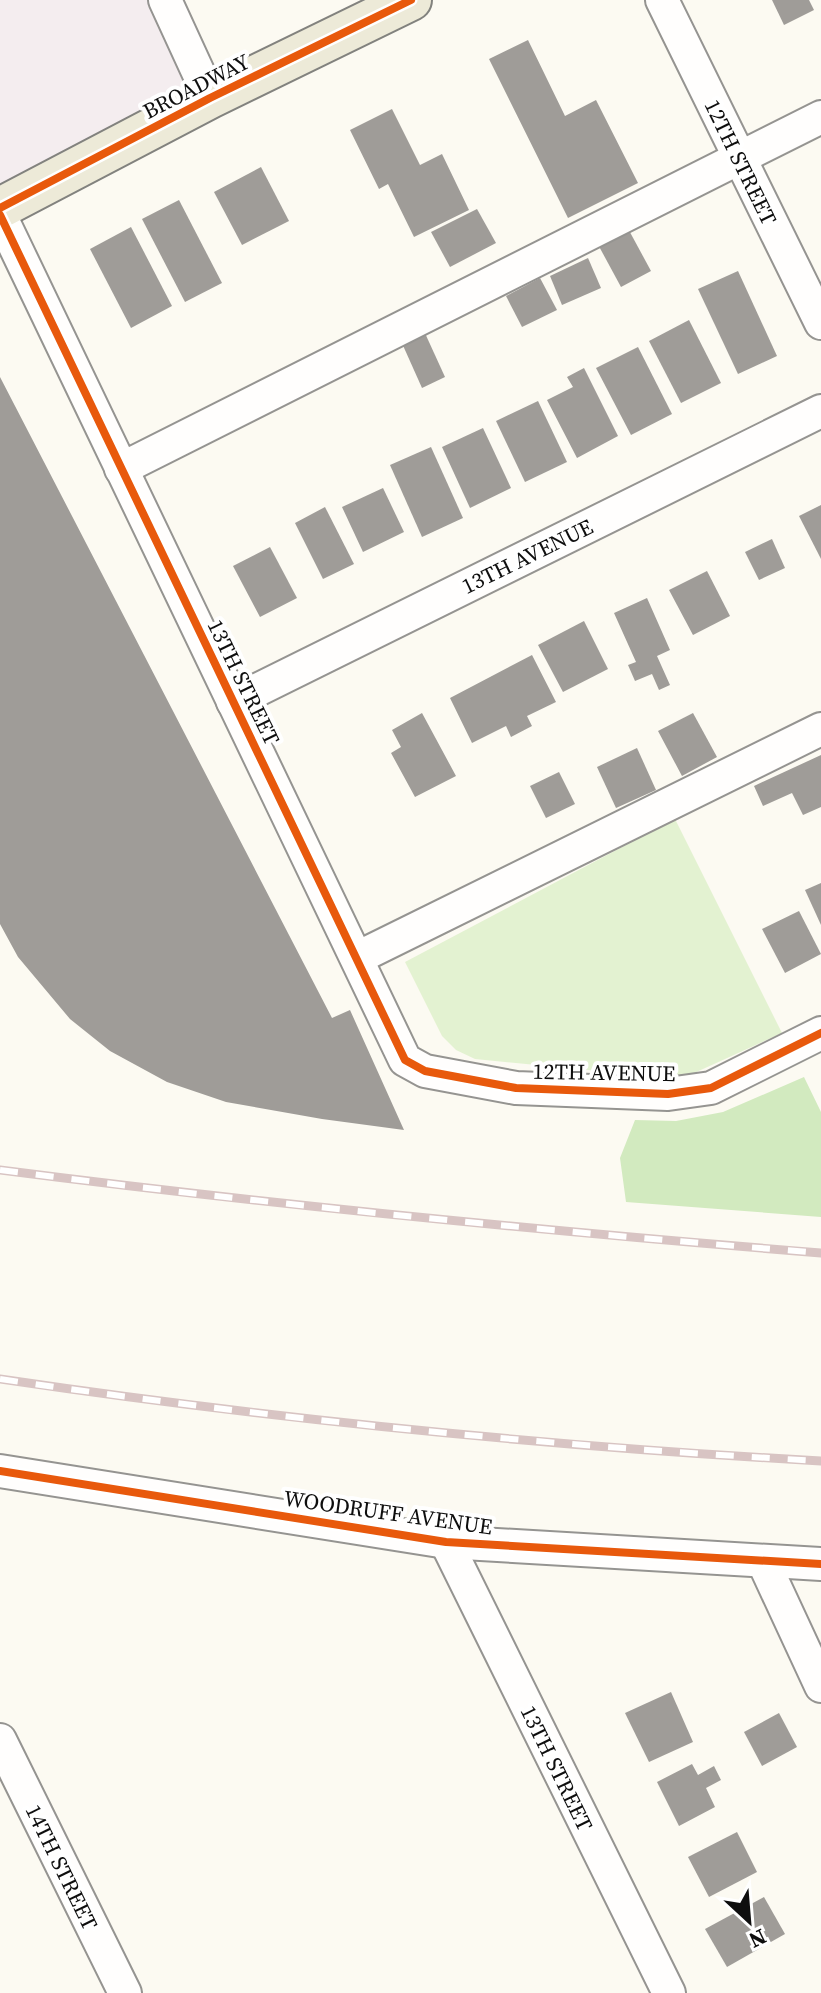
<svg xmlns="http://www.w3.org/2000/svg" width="821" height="1993" font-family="'Source Serif 4',serif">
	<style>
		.industrial { fill: #f4edef }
		.green { fill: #e3f2d1 }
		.forest { fill: #d2eabf }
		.building { fill: #9f9c98 }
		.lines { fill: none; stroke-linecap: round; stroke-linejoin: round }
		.minor-casing { stroke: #959491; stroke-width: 36 }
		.major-casing { stroke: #82827e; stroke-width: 44 }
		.minor { stroke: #fffefd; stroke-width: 32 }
		.major { stroke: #edead8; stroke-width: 40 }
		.rail-casing { stroke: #d8c4c3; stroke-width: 9 }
		.rail { stroke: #fff; stroke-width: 6; stroke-dasharray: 18; stroke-linecap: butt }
		.cycleway-casing { stroke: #fff; stroke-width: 13 }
		.cycleway { stroke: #e8590c; stroke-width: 8 }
		.labels { text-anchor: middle; stroke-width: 8; stroke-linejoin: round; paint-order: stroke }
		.street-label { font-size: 22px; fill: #0e0e0e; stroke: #fff }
	</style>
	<rect width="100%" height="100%" fill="#fcfaf2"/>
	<!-- industrial -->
	<polygon class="industrial" points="0,0 147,0 181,71 183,85 177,96 163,105 0,185"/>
	<!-- green -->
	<polygon class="green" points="675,819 782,1033 681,1079 475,1059 456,1050 442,1036 405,962"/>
	<!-- forest -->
	<polygon class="forest" points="804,1077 821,1112 821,1217 626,1202 620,1158 635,1120 676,1121 723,1112"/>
	<!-- building -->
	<g class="building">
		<polygon points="772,0 809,0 814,10 784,25"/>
		<polygon points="528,40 565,116 596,100 638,183 568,218 489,59"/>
		<polygon points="392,109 420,165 442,154 469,210 414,237 388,184 379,189 350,130"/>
		<polygon points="261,167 289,221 242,245 214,192"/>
		<polygon points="179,200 222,283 185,302 142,219"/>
		<polygon points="477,209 496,243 450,267 431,232"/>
		<polygon points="625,223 651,271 621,287 595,239"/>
		<polygon points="131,227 172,306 131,328 90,249"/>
		<polygon points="588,258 601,288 562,305 550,276"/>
		<polygon points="738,271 777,356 738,374 698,289"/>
		<polygon points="540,278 557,310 522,327 506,296"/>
		<polygon points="689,320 721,383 681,403 649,341"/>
		<polygon points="424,331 445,377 422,388 401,341"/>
		<polygon points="638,347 672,414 631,435 596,368"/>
		<polygon points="584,368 618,436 577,458 547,400 573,387 567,377"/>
		<polygon points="0,377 332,1018 350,1010 404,1130 322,1119 226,1102 167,1082 110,1051 70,1019 18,957 0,924"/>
		<polygon points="538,401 567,462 525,482 496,421"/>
		<polygon points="483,428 511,488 470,508 442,447"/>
		<polygon points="431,447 463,518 422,537 390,465"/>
		<polygon points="383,488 404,532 363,552 342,507"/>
		<polygon points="821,505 821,559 799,516"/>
		<polygon points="325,507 354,564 323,579 295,523"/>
		<polygon points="772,539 785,568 759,580 745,552"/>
		<polygon points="270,547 297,598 260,617 233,566"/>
		<polygon points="707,571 730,616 693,635 669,590"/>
		<polygon points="647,598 670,650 657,656 670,685 659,690 652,674 635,681 628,665 636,662 614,613"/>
		<polygon points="584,621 608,669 563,692 538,645"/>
		<polygon points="532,655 556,702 527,716 532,726 511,737 506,726 472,743 450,698"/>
		<polygon points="422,713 456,776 415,797 391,753 401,747 392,730"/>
		<polygon points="693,713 717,757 682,776 658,731"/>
		<polygon points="637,748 656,790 616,808 597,767"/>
		<polygon points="821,755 821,807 803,815 792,793 763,806 754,786"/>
		<polygon points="559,772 575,804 546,818 530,786"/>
		<polygon points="821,883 821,925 805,890"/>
		<polygon points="799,911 821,954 785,973 762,929"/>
		<polygon points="671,1692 693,1742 649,1762 625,1713"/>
		<polygon points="779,1713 797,1747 762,1766 744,1732"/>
		<polygon points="692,1764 698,1775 714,1766 721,1780 706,1788 715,1807 679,1826 657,1782"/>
		<polygon points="737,1832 757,1872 709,1897 688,1857"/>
		<polygon points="764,1897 785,1934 727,1967 705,1929"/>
	</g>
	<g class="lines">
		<!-- minor casing -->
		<g class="minor-casing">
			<g id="minor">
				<polyline points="165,0 210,98"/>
				<polyline points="662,0 821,323"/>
				<polyline points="0,215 405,1060 425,1071 516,1088 668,1094 711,1088 821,1033"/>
				<polyline points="121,469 821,117"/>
				<polyline points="233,702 821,411"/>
				<polyline points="357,958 821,729"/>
				<polyline points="0,1471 446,1542 821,1564"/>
				<polyline points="446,1542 669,1993"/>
				<polyline points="763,1561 821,1686"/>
				<polyline points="0,1740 125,1993"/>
			</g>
		</g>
		<!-- major casing -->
		<g class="major-casing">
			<polyline id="major" points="0,208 210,98 411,0"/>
		</g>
		<!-- minor -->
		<use href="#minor" class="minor"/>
		<!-- major -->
		<use href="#major" class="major"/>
		<!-- rail casing -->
		<g class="rail-casing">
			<g id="rail">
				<path d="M0,1170C273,1205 547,1231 821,1253"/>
				<path d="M0,1379C272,1419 546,1446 821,1461"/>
			</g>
		</g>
		<!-- rail -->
		<use href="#rail" class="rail"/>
		<!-- cycleway casing -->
		<g class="cycleway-casing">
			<g id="cycleway">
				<polyline points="0,208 210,98 411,0"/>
				<polyline points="0,215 405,1060 425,1071 516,1088 668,1094 711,1088 821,1033"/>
				<polyline points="0,1471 446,1542 821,1564"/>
			</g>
		</g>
		<!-- cycleway -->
		<use href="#cycleway" class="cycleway"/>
	</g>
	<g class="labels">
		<!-- street labels -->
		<g class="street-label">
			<text transform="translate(196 86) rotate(-27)" y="8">BROADWAY</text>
			<text transform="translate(741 162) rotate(64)" y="8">12TH STREET</text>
			<text transform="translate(527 556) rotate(-26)" y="8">13TH AVENUE</text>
			<text transform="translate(244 682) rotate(64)" y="8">13TH STREET</text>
			<text transform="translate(604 1072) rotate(1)" y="8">12TH AVENUE</text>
			<text transform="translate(388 1512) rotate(8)" y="8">WOODRUFF AVENUE</text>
			<text transform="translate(557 1768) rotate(64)" y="8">13TH STREET</text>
			<text transform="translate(62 1867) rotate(64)" y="8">14TH STREET</text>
		</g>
	</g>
	<!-- north arrow -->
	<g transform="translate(749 1921) rotate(154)" stroke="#ffffff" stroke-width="6" paint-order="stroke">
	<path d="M0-6L14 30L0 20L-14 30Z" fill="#0e0e0e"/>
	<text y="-12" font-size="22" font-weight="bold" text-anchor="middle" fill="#0e0e0e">N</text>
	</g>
</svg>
